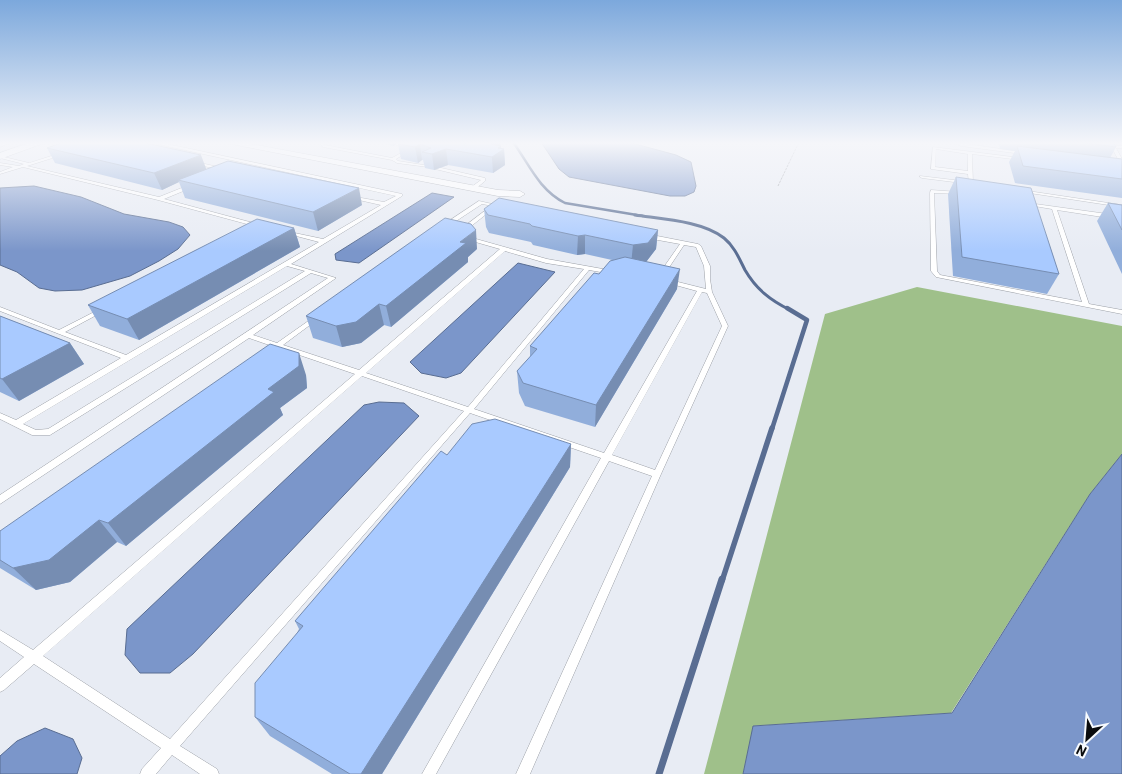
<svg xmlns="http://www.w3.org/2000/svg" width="1122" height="774" font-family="Barlow,sans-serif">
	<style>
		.forest { fill: #9fc08a }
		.water { fill: #7b96ca; stroke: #596d92 }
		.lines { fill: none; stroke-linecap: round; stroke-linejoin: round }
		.stream-far4 { stroke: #596d92; stroke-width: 2.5 }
		.stream-far3 { stroke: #596d92; stroke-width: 3 }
		.stream-far2 { stroke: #596d92; stroke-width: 4.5 }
		.stream-far1 { stroke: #596d92; stroke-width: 5.5 }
		.stream { stroke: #596d92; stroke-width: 7 }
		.service-casing { stroke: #9ca0a7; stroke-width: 1 }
		.minor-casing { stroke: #9ca0a7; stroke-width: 1 }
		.tertiary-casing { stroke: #9ca0a7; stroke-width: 1 }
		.path { stroke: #9ca0a6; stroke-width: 1; stroke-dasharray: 2.5 1; stroke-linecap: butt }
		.service { fill: #fff; fill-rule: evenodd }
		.minor { fill: #fff; fill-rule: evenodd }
		.tertiary { fill: #fff; fill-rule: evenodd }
		.wall { fill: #91aedb }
		.shaded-wall { fill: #768db2 }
		.building { fill: #a9caff; stroke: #768db2 }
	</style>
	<rect width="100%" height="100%" fill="#e8ecf4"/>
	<!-- forest -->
	<polygon class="forest" points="917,287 1122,326 1122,454 1090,494 951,713 754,726 743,774 704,774 825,314"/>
	<!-- water -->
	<g class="water">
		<polygon points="541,142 628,142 676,155 691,162 696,186 694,192 685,196 670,196 569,177 559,169"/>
		<polygon points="34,186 81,197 124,214 169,222 183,227 190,235 178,249 159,261 130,276 82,290 55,291 39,288 17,272 0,265 0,188"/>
		<polygon points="432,193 454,197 359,263 336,260 335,254"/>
		<polygon points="518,263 555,272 461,373 446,378 421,373 410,362"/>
		<polygon points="379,402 404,403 419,416 193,654 170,673 140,673 125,655 127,629 364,405"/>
		<polygon points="1122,454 1122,774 743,774 753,726 952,713 1090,494"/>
		<polygon points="45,728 73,739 82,758 77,774 0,774 0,756 17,741"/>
	</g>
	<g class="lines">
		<!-- stream-far4 -->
		<path class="stream-far4" d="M513,142C529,164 539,190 565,203L643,216"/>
		<!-- stream-far3 -->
		<path class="stream-far3" d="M635,215C662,219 703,221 724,238C734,246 739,258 745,270C756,289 770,300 790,310"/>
		<!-- stream-far2 -->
		<polyline class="stream-far2" points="772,429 807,320 787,308"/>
		<!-- stream-far1 -->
		<polyline class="stream-far1" points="722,581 772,428"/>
		<!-- stream -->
		<polyline class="stream" points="659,774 722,579"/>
		<!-- service casing -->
		<g class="service-casing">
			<g id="service">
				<path d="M148,142H158L402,194V196L291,264L336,278L253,335L277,343L314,317H318L319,318L318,319L283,345L359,370L500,249L465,239V237H469L547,259L614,271V273L612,274L589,270L474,409L604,453L697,291L668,283L667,282L670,280L706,289L704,266L696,247L684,245L664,275L662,276L659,274L680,244L647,238L644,236L647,234L698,244L701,246L710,266V279L712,292L728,326L661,474L530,774H516L652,476L609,461L436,774H422L601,458L470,413L180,746L217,769L219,774H200L172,755L156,774H140L142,769L161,748L34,664L4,690L0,692V678L24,657L0,641V630L33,650L355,374L279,348L270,353H266L265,352L272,346L249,338L0,504V495L328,278L311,273L50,435H32L0,419V413L16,420L121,358L0,311V307L59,330L100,309H104V311L65,332L126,355L319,242L285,233V231L323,239L381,205L350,198V196L384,202L396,196ZM505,251L546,263L584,269L468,407L366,373ZM287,266L305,271L48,429L36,430L23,424ZM702,292L707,293L722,326L655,470L612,455ZM362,376L464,411L170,739L43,656Z"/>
				<polygon points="319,142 323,142 325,145 392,158 408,149 406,147 396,145 396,143 408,145 411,148 411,150 396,159 398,161 430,166 428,167 397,163 392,160 323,147"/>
				<polygon points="953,142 1022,152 1024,153 1022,154 961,146"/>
				<polygon points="1108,143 1110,143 1114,146 1122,146 1122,148 1116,148 1122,159 1122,164 1120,163 1112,148 1105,147 1109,146"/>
				<path d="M933,147L1021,158L1023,159L1021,160L972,154L973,184L971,185L969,184L968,174L931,169ZM936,149L968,154V171L935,167Z"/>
				<polygon points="61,153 63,154 62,155 27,166 159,197 189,185 193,185 193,187 164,199 261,225 258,227 158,200 23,167 0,174 0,172 13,167 0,165 0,163 19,166 24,164 0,158 0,156 29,163"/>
				<polygon points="196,162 223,168 223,169 221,170 195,164 195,162"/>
				<polygon points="437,167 485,178 485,181 474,190 470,190 470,188 481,180 435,169 435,167"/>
				<polygon points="920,176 962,181 964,182 962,183 922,178 920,177"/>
				<polygon points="931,190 959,192 961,193 959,194 934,193 937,271 940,275 1082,302 1052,209 1028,205 1026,204 1028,203 1122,216 1122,220 1057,210 1089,304 1122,310 1122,314 936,277 931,271 930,193"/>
				<polygon points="1021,190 1122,205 1122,207 1023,192 1021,191"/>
				<polygon points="479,201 501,206 499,207 482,204 447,227 443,227 443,225"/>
				<polygon points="490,207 494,208 465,231 461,231 461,229"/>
			</g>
		</g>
		<!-- minor casing -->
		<g class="minor-casing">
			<g id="minor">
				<polygon points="0,142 11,142 0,147"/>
				<polygon points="221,142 240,142 498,190 520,191 525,194 520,197 498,196"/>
			</g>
		</g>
		<!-- tertiary casing -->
		<g class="tertiary-casing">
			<polygon id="tertiary" points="31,142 47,142 0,159 0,153"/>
		</g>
		<!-- path -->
		<polyline class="path" points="778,186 799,142"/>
		<!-- service -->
		<use href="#service" class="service"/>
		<!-- minor -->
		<use href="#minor" class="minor"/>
		<!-- tertiary -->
		<use href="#tertiary" class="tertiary"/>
	</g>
	<!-- wall -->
	<g class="wall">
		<polygon points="385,142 400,142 393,146 386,144"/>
		<polygon points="988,142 1113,142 1116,147 1110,158 1122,159 1122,198 1015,183 1009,162 1015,151 1000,149 999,144"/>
		<polygon points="398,144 465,144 501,146 501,148 504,149 505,165 493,173 448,165 434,170 425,168 423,160 422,160 418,163 401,159"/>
		<polygon points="47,148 206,169 362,205 318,231 185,198 179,182 162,190 55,163"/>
		<polygon points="956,177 1059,274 1047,294 953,276 948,194"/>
		<polygon points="1108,203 1122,205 1122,274 1097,221"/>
		<polygon points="484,209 658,230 656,249 646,262 677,289 595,427 525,406 519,393 517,371 530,357 530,346 612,260 585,254 577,255 533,245 531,242 489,233 486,227"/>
		<polygon points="294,228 300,247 139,340 100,326 88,305"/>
		<polygon points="477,249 468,257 468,262 391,327 384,325 361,343 342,347 313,338 306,316"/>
		<polygon points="0,316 70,343 84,364 19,401 0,392"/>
		<polygon points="306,375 307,388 280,408 283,415 126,546 117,542 70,582 36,590 0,568 0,531"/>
		<polygon points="571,444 570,467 382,774 332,774 270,736 255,717 299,629 295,621 447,455"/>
	</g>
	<!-- shaded-wall -->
	<g class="shaded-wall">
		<polygon points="393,142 400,142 393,146"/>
		<polygon points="493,142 500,142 501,151 504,149 505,165 493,173 491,144"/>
		<polygon points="420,144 422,160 418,163 415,147"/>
		<polygon points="446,149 448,165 434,170 432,154"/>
		<polygon points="201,155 207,171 178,180 179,182 162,190 154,173"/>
		<polygon points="359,188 362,205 318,231 313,212"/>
		<polygon points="294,228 300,247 139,340 127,319"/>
		<polygon points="476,230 477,249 468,257 468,262 391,327 386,306 460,242"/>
		<polygon points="658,230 656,249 646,262 631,265 633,245"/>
		<polygon points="585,235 585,254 577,255 578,236"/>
		<polygon points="680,269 677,289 595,427 596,405"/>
		<polygon points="379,304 384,325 361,343 342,347 336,326"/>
		<polygon points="70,343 84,364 19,401 2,379"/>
		<polygon points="299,353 306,375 307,388 280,408 283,415 126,546 108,523 268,389"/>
		<polygon points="571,444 570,467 382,774 361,774"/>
		<polygon points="99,520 117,542 70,582 36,590 13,568"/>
	</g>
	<!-- building -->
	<g class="building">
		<polygon points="64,142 141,142 201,155 154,173 47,148"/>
		<polygon points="401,142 458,142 465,144 467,142 493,142 491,144 501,146 498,148 504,149 492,157 446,149 432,154 422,152 431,148 420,144 415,147 398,144"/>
		<polygon points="1078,142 1113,142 1116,147"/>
		<polygon points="1017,146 1122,159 1122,179 1023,166"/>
		<polygon points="228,161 359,188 313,212 178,180"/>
		<polygon points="956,177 1031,188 1059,274 962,257"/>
		<polygon points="499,198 658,230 648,243 633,245 585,235 578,236 532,226 530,224 488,215 484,209"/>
		<polygon points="1108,203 1122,205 1122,230"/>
		<polygon points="445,218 471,224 476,230 460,242 466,243 386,306 379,304 356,322 336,326 306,316"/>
		<polygon points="257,219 294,228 127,319 88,305"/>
		<polygon points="625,257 680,269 596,405 523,383 517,371 537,349 530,346 594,273 599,274 610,261"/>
		<polygon points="0,316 70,343 2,379 0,378"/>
		<polygon points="270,344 299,353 299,366 268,389 274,392 108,523 99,520 49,560 13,568 0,560 0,531"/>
		<polygon points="495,419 571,444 361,774 350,774 255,717 255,683 303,626 295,621 441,451 447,455 472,424"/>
	</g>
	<!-- sky -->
	<linearGradient id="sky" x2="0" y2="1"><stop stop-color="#7ca8dc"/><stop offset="0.57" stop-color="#f5f6fa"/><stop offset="1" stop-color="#f5f6fa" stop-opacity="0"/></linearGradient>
	<rect width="1122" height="251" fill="url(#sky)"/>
	<!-- north arrow -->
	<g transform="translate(1087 739) rotate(206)" stroke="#f7fafe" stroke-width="4" paint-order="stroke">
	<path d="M0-4L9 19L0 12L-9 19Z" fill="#0a0c0e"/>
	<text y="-8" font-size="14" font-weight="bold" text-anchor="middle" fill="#0a0c0e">N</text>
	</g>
</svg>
